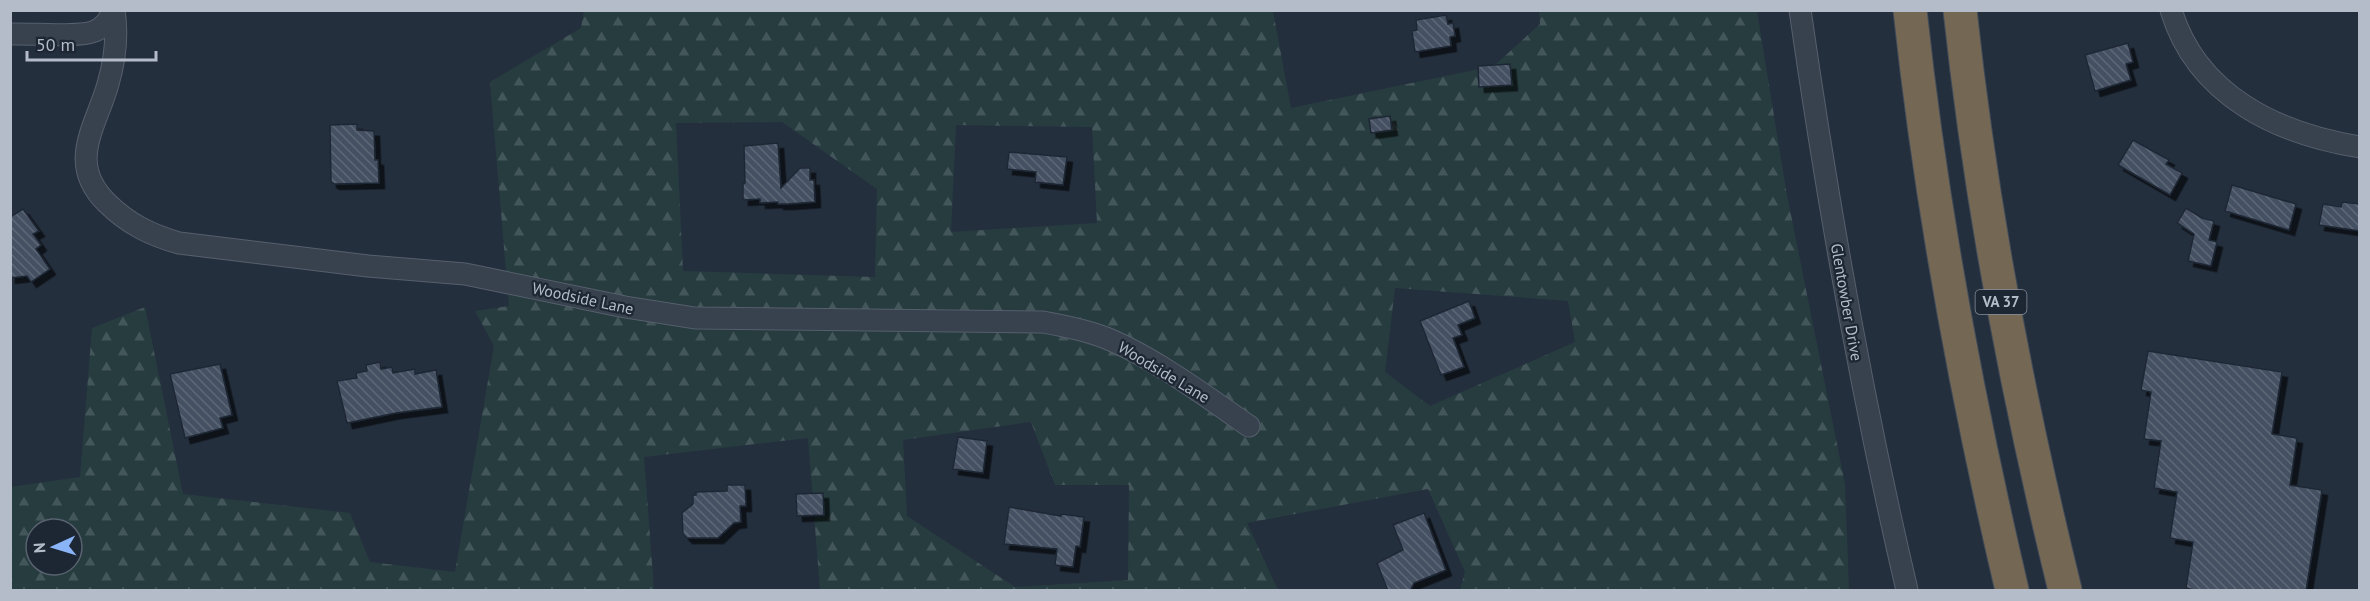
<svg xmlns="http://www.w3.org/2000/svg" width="2370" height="601" font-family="'PT Sans',sans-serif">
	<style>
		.forest { fill: url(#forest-firs); fill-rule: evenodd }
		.building { fill: url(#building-back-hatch); stroke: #1f2835; stroke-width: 1.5; filter: url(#shadow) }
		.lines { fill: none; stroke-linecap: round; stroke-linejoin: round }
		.minor-casing { stroke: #565f6c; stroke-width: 23 }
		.motorway-casing { stroke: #434c59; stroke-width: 35 }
		.minor { stroke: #38414e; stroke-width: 21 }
		.motorway { stroke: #746855; stroke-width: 33 }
		.labels { text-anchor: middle; stroke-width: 4.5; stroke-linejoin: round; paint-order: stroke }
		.shield { fill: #1d2633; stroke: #878f9c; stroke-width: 1.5 }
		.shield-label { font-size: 15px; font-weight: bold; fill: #b4bcc9 }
		.street-label { font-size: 16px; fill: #b4bcc9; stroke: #1d2633 }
	</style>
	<defs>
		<pattern id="forest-firs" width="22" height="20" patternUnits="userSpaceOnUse" patternTransform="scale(1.5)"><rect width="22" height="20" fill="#263c3f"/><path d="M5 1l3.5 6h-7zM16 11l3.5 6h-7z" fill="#435659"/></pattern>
		<pattern id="building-back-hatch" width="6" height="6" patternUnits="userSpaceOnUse" patternTransform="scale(1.5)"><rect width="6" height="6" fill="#455162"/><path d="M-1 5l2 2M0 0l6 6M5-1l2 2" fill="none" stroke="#5d6877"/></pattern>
		<filter id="shadow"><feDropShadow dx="5.5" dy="5.5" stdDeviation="0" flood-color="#0009"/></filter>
	</defs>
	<rect width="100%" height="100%" fill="#242f3e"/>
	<!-- forest -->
	<path class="forest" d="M584,11H1273L1291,108L1494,66L1540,24L1539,11H1757L1786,190L1845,484L1849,590H1460L1465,572L1428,489L1247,523L1278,590H820L808,438L644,457L654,590H11L10,487L80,477L92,328L145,307L183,494L350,513L370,562L455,572L494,346L475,311L509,306L490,82L581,28ZM782,122L877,189L875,277L683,271L676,123ZM956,125L1092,127L1097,223L951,232ZM1395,288L1568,301L1575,342L1430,406L1385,372ZM1031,422L1055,485H1129L1128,580L1015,587L907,516L903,440ZM36,529H72V565H36Z"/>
	<!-- building -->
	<g class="building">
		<polygon points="1446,15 1448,24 1453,23 1455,36 1450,37 1451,46 1415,52 1412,31 1417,30 1416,20"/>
		<polygon points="2128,43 2133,62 2126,64 2131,80 2095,91 2085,55"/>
		<polygon points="1510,64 1512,85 1479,87 1478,66"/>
		<polygon points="1390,116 1392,130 1371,133 1369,119"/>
		<polygon points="357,124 357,130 374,131 375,160 378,160 379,183 334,184 331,182 330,125"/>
		<polygon points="2133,140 2169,160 2166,164 2182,173 2170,195 2118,165"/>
		<polygon points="778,143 781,188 800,168 810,168 810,180 814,180 815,202 788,204 778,204 778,202 760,203 760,199 743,200 743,184 745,183 744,146"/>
		<polygon points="1009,152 1067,157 1063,185 1035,182 1036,172 1007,169"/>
		<polygon points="2232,185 2296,204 2289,230 2225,211"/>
		<polygon points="2342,202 2360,204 2360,231 2319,225 2323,204 2341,207"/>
		<polygon points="2186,208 2202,218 2214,221 2209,240 2217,242 2211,266 2188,261 2194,234 2177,223"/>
		<polygon points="23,209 39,231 33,234 41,245 36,249 50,269 31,282 27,276 10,278 10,217"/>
		<polygon points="1469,301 1475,318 1458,325 1462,335 1453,338 1464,367 1441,375 1420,321"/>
		<polygon points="2148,351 2282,372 2272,434 2297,438 2290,485 2322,490 2306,591 2198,591 2186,588 2193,542 2170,538 2177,492 2154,488 2161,441 2144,439 2151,392 2141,390"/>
		<polygon points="380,362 381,369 392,367 393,373 415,369 415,374 436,370 442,407 396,413 347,423 337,381 357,378 356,373 367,371 366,365"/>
		<polygon points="220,364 232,415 220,418 223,428 185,438 170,374"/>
		<polygon points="958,437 987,441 983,473 953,469"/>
		<polygon points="727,485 745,485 746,506 740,506 741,522 734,523 718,538 687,538 683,534 682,513 693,504 693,495 696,495 696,492 727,491"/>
		<polygon points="823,493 824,515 797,516 796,494"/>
		<polygon points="1009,507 1061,516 1061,514 1084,517 1080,547 1076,546 1073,567 1055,565 1057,549 1004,544"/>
		<polygon points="1424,513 1446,570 1414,583 1410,591 1388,591 1377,563 1403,550 1393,525"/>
	</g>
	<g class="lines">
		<!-- minor casing -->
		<g class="minor-casing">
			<g id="minor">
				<path d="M114,10C118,35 115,60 108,84C96,127 66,163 107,203C128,224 151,235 179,243L368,266L465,274L625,307L695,318L1043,322C1065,326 1086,330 1106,338C1153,357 1207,397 1249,426"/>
				<path d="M1800,10C1828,205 1862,399 1907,590"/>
				<path d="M2171,10C2197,96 2278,134 2360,147"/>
				<path d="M10,34C30,33 79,38 95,31C104,27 110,20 113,10"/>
			</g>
		</g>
		<!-- motorway casing -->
		<g class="motorway-casing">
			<g id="motorway">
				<path d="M1910,10C1931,206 1967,399 2012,590"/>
				<path d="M1960,10C1981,207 2018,399 2065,590"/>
			</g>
		</g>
		<!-- minor -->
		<use href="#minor" class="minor"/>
		<!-- motorway -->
		<use href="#motorway" class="motorway"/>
	</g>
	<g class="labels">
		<!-- shield labels -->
		<rect class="shield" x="1975.5" y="290" width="51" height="24" rx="4.5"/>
		<g class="shield-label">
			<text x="2001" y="307">VA 37</text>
		</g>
		<!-- street labels -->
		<g class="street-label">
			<text transform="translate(583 298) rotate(12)" y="6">Woodside Lane</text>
			<text transform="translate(1847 302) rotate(80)" y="6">Glentowber Drive</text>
			<text transform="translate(1164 372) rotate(31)" y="6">Woodside Lane</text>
		</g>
	</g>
	<!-- border -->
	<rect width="2370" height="601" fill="none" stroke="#b4bcc9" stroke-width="24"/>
	<!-- north arrow -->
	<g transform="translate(54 547) rotate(266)"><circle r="28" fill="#1d2633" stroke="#59626f" stroke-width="1.5"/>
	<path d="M0-4.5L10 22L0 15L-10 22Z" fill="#8ab4f8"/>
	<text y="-9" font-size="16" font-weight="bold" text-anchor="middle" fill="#b4bcc9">N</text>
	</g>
	<!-- scale -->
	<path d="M27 51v9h129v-9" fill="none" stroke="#b4bcc9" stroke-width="3"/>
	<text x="36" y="51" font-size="18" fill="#b4bcc9" stroke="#1d2633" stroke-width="4.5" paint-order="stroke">50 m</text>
</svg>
